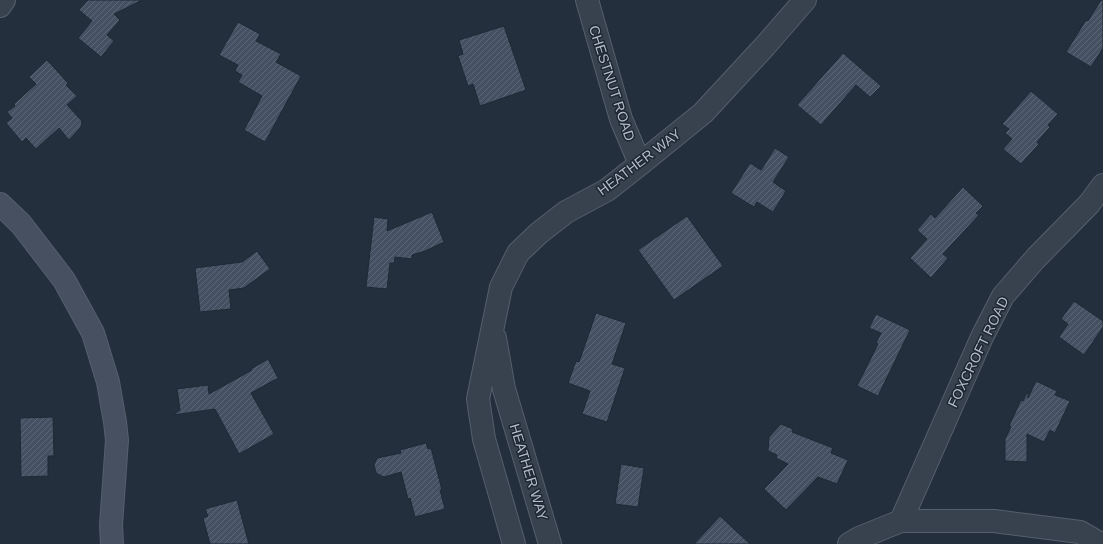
<svg xmlns="http://www.w3.org/2000/svg" width="1103" height="544" font-family="Arial,sans-serif">
	<style>
		.building { fill: url(#building-hatch); stroke: #1f2835 }
		.lines { fill: none; stroke-linecap: round; stroke-linejoin: round }
		.street-casing { stroke: #565f6c; stroke-width: 24 }
		.secondary-casing { stroke: #565f6c; stroke-width: 24 }
		.street { stroke: #38414e; stroke-width: 22 }
		.secondary { stroke: #465061; stroke-width: 22 }
		.labels { text-anchor: middle; stroke-width: 3; stroke-linejoin: round; paint-order: stroke }
		.street-label { font-size: 14px; fill: #b4bcc9; stroke: #1d2633 }
	</style>
	<defs>
		<pattern id="building-hatch" width="6" height="6" patternUnits="userSpaceOnUse"><rect width="6" height="6" fill="#455162"/><path d="M-1 1l2-2M0 6l6-6M5 7l2-2" fill="none" stroke="#5d6877"/></pattern>
	</defs>
	<rect width="100%" height="100%" fill="#242f3e"/>
	<!-- building -->
	<g class="building">
		<polygon points="88,0 142,0 114,14 120,20 107,35 114,41 101,57 78,38 92,21 79,10"/>
		<polygon points="1101,0 1103,0 1103,48 1091,67 1066,52 1086,20 1088,21"/>
		<polygon points="238,22 260,34 256,41 281,54 276,62 301,76 265,142 244,130 262,96 238,82 242,75 235,71 238,65 219,55"/>
		<polygon points="504,26 526,90 480,106 473,84 468,86 458,56 463,54 459,40"/>
		<polygon points="843,53 881,86 870,97 856,85 821,125 797,105"/>
		<polygon points="47,60 68,83 66,85 77,96 67,105 82,121 81,127 69,140 59,128 36,149 26,138 22,142 6,123 12,118 7,112 15,106 14,104 36,84 29,77"/>
		<polygon points="1031,91 1058,114 1048,125 1050,127 1037,142 1039,144 1021,164 1003,149 1012,139 1005,133 1009,129 1002,124"/>
		<polygon points="775,148 789,157 773,182 786,191 773,212 757,202 754,207 731,193 750,163 761,170"/>
		<polygon points="963,187 983,206 976,213 979,215 943,254 948,258 931,278 910,258 927,239 917,230 931,214 935,218"/>
		<polygon points="432,212 444,242 425,251 412,255 412,259 395,257 394,263 390,263 387,289 366,287 374,217 388,219 387,231"/>
		<polygon points="687,216 723,266 674,300 638,250"/>
		<polygon points="257,251 270,269 244,288 229,290 231,309 200,312 195,268 242,262"/>
		<polygon points="1074,301 1103,321 1103,327 1084,355 1059,337 1068,324 1061,319"/>
		<polygon points="596,313 626,323 612,364 625,368 607,422 582,414 590,391 568,383 576,361 579,362"/>
		<polygon points="876,314 910,330 878,396 857,386 878,344 876,343 881,333 869,328"/>
		<polygon points="268,359 278,378 251,393 274,434 239,454 215,409 173,415 180,410 177,389 208,385 209,394 252,370 251,369"/>
		<polygon points="1036,381 1057,391 1055,395 1070,401 1055,433 1050,430 1044,442 1027,434 1027,462 1005,461 1005,439 1011,427 1009,426 1021,400 1023,401 1028,391 1028,398"/>
		<polygon points="53,417 54,456 48,456 48,476 21,477 20,418"/>
		<polygon points="781,424 793,429 792,432 833,448 831,453 848,460 837,484 818,477 786,510 764,489 788,464 776,458 777,455 768,451 769,437"/>
		<polygon points="426,443 428,449 431,448 442,490 440,490 445,509 415,517 410,498 408,499 401,472 384,477 376,473 374,465 377,458 401,453 400,450"/>
		<polygon points="621,464 644,468 638,507 615,504"/>
		<polygon points="237,500 249,544 210,544 203,518 208,516 205,509"/>
		<polygon points="720,516 750,544 694,544"/>
	</g>
	<g class="lines">
		<!-- street casing -->
		<g class="street-casing">
			<g id="street">
				<polyline points="587,0 621,119 640,164"/>
				<polyline points="0,6 4,0"/>
				<polyline points="495,338 504,389 550,544"/>
				<polyline points="901,521 982,337 1003,296 1036,258 1089,204 1103,185"/>
				<polyline points="514,544 484,439 478,399 501,287 518,253 539,233 566,212 607,190 640,164 703,113 765,46 805,0"/>
				<polyline points="849,544 859,538 901,521 994,521 1080,532 1101,544"/>
			</g>
		</g>
		<!-- secondary casing -->
		<g class="secondary-casing">
			<polyline id="secondary" points="0,204 21,224 64,280 93,333 108,382 115,422 117,440 111,525 112,544"/>
		</g>
		<!-- street -->
		<use href="#street" class="street"/>
		<!-- secondary -->
		<use href="#secondary" class="secondary"/>
	</g>
	<g class="labels">
		<!-- street labels -->
		<g class="street-label">
			<text transform="translate(612 83) rotate(72)" y="5">CHESTNUT ROAD</text>
			<text transform="translate(639 162) rotate(-37)" y="5">HEATHER WAY</text>
			<text transform="translate(978 352) rotate(-64)" y="5">FOXCROFT ROAD</text>
			<text transform="translate(529 472) rotate(73)" y="5">HEATHER WAY</text>
		</g>
	</g>
</svg>
